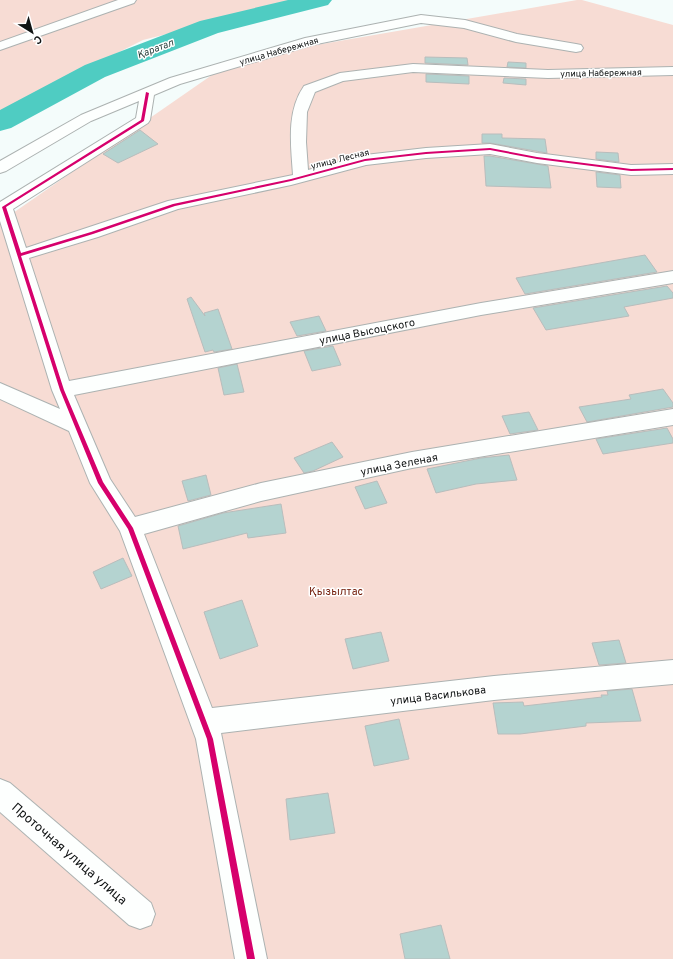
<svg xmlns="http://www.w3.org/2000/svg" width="673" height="959" font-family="Overpass,sans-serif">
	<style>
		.green { fill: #f7dcd4 }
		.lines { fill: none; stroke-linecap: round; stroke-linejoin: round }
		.river { fill: #4fccc2; fill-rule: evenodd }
		.building { fill: #b4d3d0; stroke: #b8bdbc }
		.minor-casing { stroke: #acb2b1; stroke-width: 2 }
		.minor { fill: #fdfffe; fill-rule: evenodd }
		.cycleway-casing { stroke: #fff; stroke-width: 3 }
		.cycleway { fill: #d6006c; fill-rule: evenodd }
		.labels { text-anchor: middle; stroke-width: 3; stroke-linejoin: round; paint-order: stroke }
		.far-street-label { font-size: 9px; fill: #101414; stroke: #fff }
		.far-water-label { font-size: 10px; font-style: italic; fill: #1e3632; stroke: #fff }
		.street-label { font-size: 11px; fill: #101414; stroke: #fff }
		.park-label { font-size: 11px; fill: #711b08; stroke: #fff }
		.near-street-label { font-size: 13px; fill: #101414; stroke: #fff }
	</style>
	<rect width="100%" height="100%" fill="#f4fcfb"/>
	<!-- green -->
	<g class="green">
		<polygon points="0,0 303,0 143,40 0,112"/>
		<polygon points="577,0 582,0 673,25 673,959 0,959 0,222 235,59"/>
	</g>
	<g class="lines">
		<!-- river -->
		<polygon class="river" points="288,0 332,0 328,5 218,33 105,77 11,128 0,131 0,110 85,65 200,21"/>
	</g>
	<!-- building -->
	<g class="building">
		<polygon points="425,57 467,58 468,65 425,63"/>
		<polygon points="508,62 526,63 526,68 507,67"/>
		<polygon points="426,74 469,76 469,84 426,82"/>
		<polygon points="504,78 526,79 526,85 503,83"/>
		<polygon points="140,130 158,144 118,163 103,154"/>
		<polygon points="482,134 502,134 502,138 545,139 547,153 490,143 482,143"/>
		<polygon points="596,152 618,153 619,162 596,159"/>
		<polygon points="484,156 490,156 548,166 551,188 486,186"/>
		<polygon points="596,172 620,175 621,188 597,187"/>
		<polygon points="645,255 657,272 525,294 516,278"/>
		<polygon points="667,286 673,293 673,298 624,307 629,316 546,330 533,308"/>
		<polygon points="191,297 205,316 204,313 218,309 232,349 214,352 213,350 205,352 187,299"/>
		<polygon points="319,316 326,331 297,336 290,322"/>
		<polygon points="333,346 341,365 312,371 304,351"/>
		<polygon points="237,364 244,392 224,395 218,368"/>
		<polygon points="663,389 673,403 673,407 587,422 579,407 631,399 629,395"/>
		<polygon points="529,412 538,430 510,434 502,416"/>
		<polygon points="667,428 673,439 673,443 603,454 596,439"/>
		<polygon points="332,442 343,457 313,471 304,473 294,458"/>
		<polygon points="509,455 517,480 476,484 436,493 427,469 481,458"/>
		<polygon points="206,475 211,495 188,501 182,481"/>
		<polygon points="377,481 387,503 365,509 355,487"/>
		<polygon points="281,504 286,533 248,538 247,533 183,549 178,526 223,513"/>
		<polygon points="123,558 132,576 101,589 93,572"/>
		<polygon points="242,600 258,646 220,659 204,612"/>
		<polygon points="381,632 389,661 353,669 345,639"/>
		<polygon points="619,640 626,663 599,665 592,643"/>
		<polygon points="632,689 641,721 586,723 586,726 520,734 498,734 493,703 523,702 524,706 602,697 601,695 608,695 607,691"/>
		<polygon points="399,719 409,759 374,766 365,726"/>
		<polygon points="328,793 335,833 290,840 286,799"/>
		<polygon points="441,925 450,959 405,959 400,934"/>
	</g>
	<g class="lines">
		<!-- minor casing -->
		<g class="minor-casing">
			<g id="minor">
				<polygon points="118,0 136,0 134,3 0,50 0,42"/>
				<path d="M421,15L465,20L517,34L576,44L581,45L583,48L581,51L576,52L516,42L464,28L421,23L312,45L180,84L154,95L150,120L148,123L13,209L26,248L168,201L293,175C291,145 286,112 304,86L340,73L413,64L548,70L673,67V75L548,78L413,72L343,81L315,92L307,112L306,142L308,170L365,155L426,148L490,144L537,153L631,165L673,164V174L631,175L537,163L490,154L426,158L366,165L291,185L178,209L98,237L29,258L69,381L481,303L673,271V283L481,315L74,395L110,479L135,517L261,483L412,452L673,409V425L412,468L261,501L144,534L212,708L494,676L673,660V684L494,700L221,733L267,959H235L196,739L120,531L90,483L69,431L0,399V383L60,409L52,390L0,221V202L136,118L139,101L91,121L6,171L0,173V161L81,115L170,78L305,38Z"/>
				<polygon points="0,779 10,783 151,903 155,914 151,925 140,929 129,925 0,812"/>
			</g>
		</g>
		<!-- minor -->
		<use href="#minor" class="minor"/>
		<!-- cycleway casing -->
		<g class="cycleway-casing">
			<polygon id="cycleway" points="146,92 149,93 144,121 6,207 21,253 91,232 173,204 291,179 365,159 426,152 490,148 537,157 631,169 673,168 673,170 631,171 537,159 490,150 426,154 365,161 291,181 175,206 93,234 21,256 64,390 103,482 133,528 213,739 255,959 247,959 207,739 128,529 98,483 60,390 2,207 141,120"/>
		</g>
		<!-- cycleway -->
		<use href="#cycleway" class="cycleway"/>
	</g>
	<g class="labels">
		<!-- far-street labels -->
		<g class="far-street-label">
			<text transform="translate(279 51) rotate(-16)" y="3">улица Набережная</text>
			<text transform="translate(601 73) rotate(-1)" y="3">улица Набережная</text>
			<text transform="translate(340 159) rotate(-14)" y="3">улица Лесная</text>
		</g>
		<!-- far-water labels -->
		<g class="far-water-label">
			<text transform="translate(155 48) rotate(-21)" y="4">Қаратал</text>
		</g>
		<!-- street labels -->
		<g class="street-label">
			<text transform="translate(367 331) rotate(-11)" y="4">улица Высоцского</text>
			<text transform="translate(399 464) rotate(-11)" y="4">улица Зеленая</text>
			<text transform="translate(438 695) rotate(-7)" y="4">улица Василькова</text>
		</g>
		<!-- park labels -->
		<g class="park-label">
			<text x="336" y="595">Қызылтас</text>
		</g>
		<!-- near-street labels -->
		<g class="near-street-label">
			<text transform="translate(70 853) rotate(41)" y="5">Проточная улица улица</text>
		</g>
	</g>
	<!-- north arrow -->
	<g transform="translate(32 32) rotate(143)" stroke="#ffffff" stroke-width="3" paint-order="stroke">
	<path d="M0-3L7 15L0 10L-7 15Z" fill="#101414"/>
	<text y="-6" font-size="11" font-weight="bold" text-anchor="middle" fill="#101414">С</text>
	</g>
</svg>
